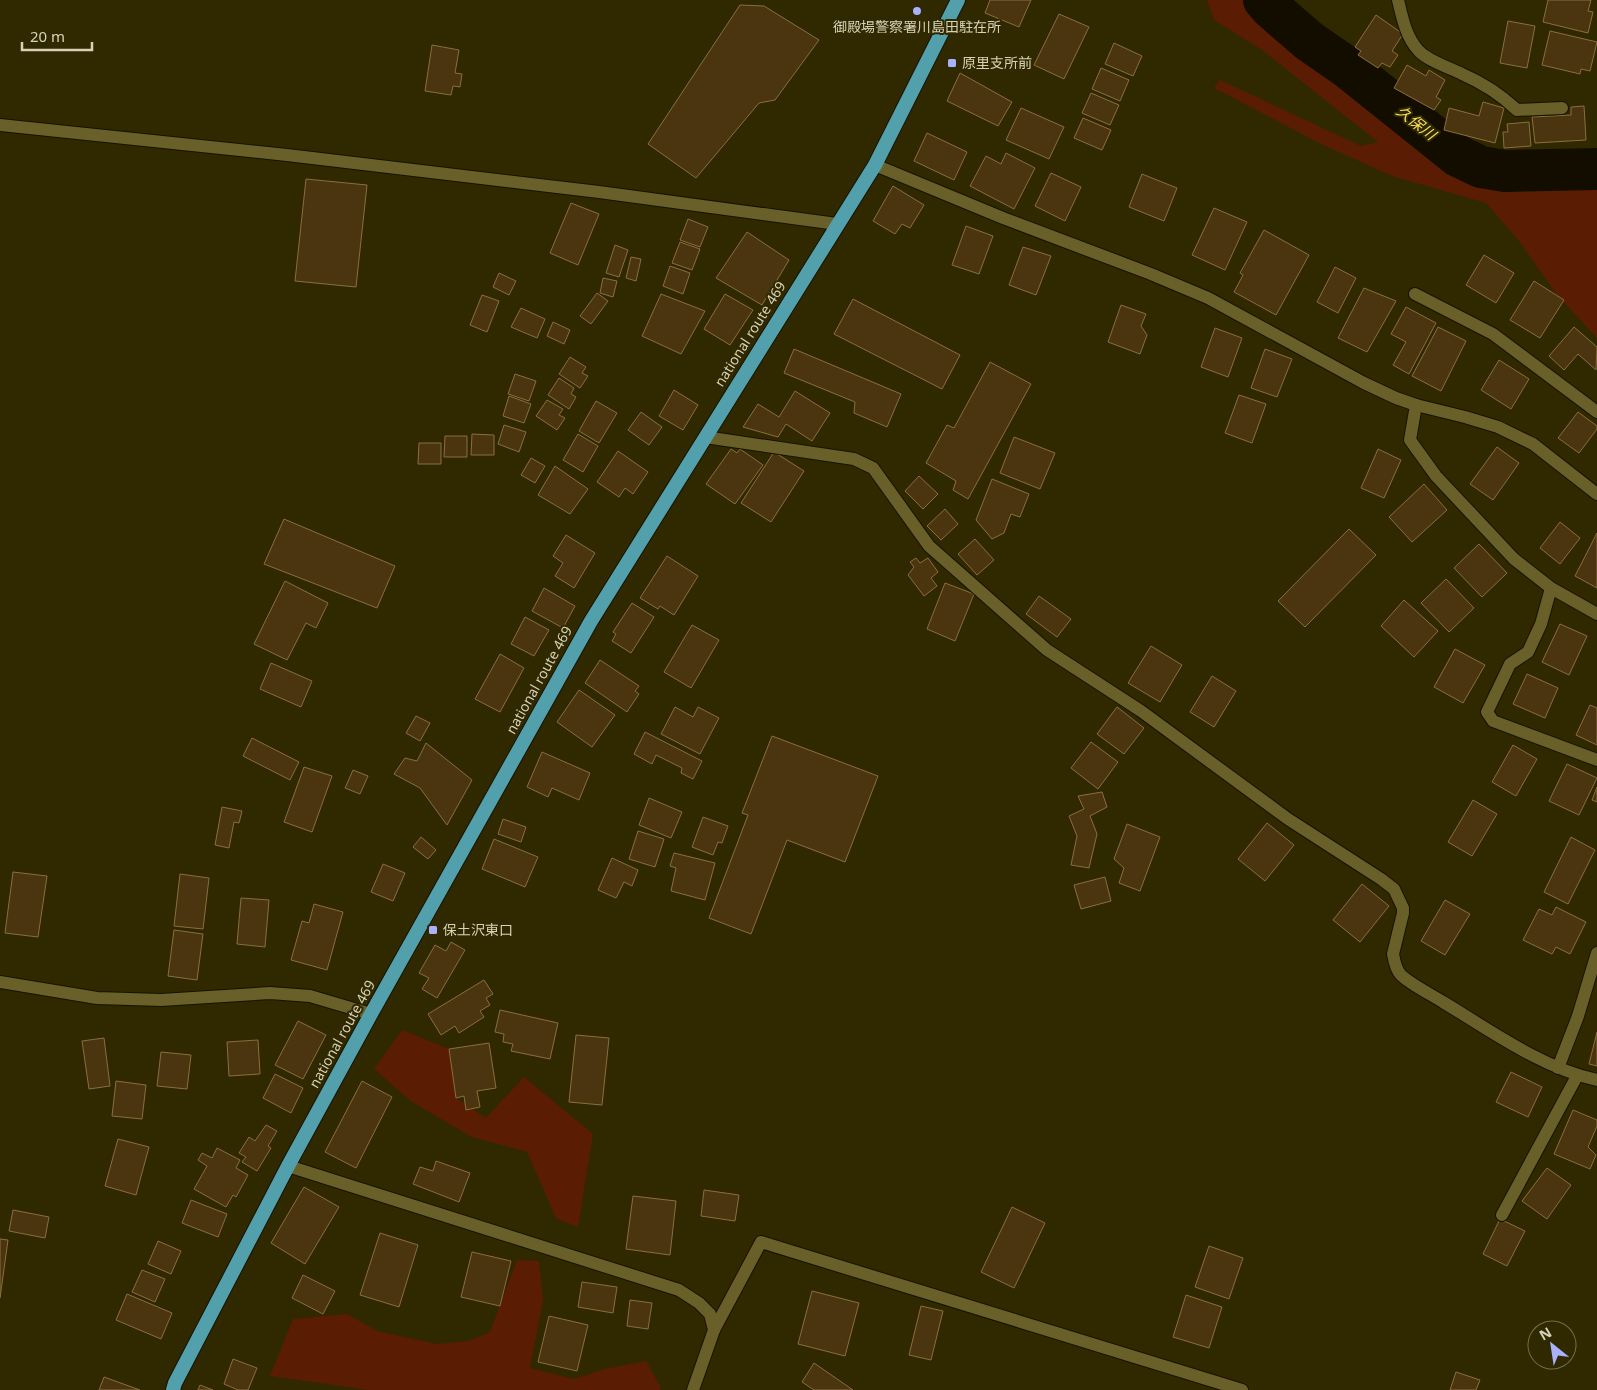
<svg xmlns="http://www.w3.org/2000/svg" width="1597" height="1390" font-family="'Noto Sans','Noto Sans JP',sans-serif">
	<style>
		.green { fill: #5a1c03 }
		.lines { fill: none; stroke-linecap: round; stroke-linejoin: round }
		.river { stroke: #130d00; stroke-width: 42 }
		.building { fill: #4a3510; stroke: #8b6e3e }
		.minor-casing { stroke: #171200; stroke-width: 14 }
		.tertiary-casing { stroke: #171200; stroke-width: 14 }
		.trunk-casing { stroke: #171200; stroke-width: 16 }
		.minor { stroke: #695f29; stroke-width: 12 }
		.tertiary { stroke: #695f29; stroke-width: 12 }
		.trunk { stroke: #52a0ac; stroke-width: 14 }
		.poi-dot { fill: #a9b0fc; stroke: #302900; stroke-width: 2 }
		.labels { text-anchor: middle; stroke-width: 4; stroke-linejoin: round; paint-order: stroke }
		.poi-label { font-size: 14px; fill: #d7d2b7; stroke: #302900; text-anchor: start }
		.street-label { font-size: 14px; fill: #d7d2b7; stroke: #302900 }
		.water-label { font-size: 15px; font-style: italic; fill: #f4dd60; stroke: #302900 }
	</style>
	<rect width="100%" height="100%" fill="#302900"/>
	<!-- green -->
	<g class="green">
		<polygon points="1207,0 1276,0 1279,26 1305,50 1436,154 1501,162 1588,152 1597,156 1597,338 1557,295 1519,241 1486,203 1392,176 1321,144 1214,88 1220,80 1361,146 1378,142 1262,50 1214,20"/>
		<polygon points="402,1030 449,1049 456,1098 486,1118 524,1077 593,1134 578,1227 556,1218 527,1152 472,1137 412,1102 374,1069"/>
		<polygon points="517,1260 539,1261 543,1301 530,1368 574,1379 605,1369 646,1361 661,1388 660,1390 369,1390 270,1376 293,1319 347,1314 377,1331 436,1344 469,1341 490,1332"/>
	</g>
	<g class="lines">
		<!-- river -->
		<polyline class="river" points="1264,0 1271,8 1309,41 1348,68 1458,156 1481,167 1505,171 1597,169"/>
	</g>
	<!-- building -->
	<g class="building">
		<polygon points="990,0 1031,0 1019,27 985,13"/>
		<polygon points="1548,0 1591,0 1588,11 1593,12 1588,33 1543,22"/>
		<polygon points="740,5 764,6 819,40 775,100 759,103 696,178 648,144"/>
		<polygon points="1059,14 1089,27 1064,79 1034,65"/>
		<polygon points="1376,15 1403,34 1392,51 1398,55 1390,67 1382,63 1378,68 1358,55 1361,51 1355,47"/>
		<polygon points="1508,21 1535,26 1527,68 1500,63"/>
		<polygon points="1550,31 1597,42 1590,71 1581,69 1580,74 1542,65"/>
		<polygon points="1114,43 1142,56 1133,76 1105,64"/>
		<polygon points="432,45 459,50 455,73 462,74 460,87 453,86 451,95 425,91"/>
		<polygon points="1407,65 1426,76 1429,70 1445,80 1436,97 1441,100 1434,110 1394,88"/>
		<polygon points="1101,68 1129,80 1120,101 1092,89"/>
		<polygon points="960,73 1012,102 998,126 947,101"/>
		<polygon points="1091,93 1119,105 1110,125 1082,113"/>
		<polygon points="1483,102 1504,108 1495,143 1444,130 1449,108 1479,116"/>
		<polygon points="1584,106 1586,140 1535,143 1532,117 1571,115 1571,107"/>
		<polygon points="1021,108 1064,127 1049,159 1006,140"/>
		<polygon points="1083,118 1111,130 1102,150 1074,138"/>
		<polygon points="1529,122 1531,146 1504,148 1503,132 1508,132 1507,124"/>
		<polygon points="927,133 967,152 954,180 914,161"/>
		<polygon points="1006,153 1035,168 1014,209 970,186 986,156 1001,164"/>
		<polygon points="1051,173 1081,187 1065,221 1035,206"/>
		<polygon points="1142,174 1177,188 1164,221 1129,207"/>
		<polygon points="306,179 367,185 356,287 295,281"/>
		<polygon points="893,186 924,205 910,228 902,224 895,234 873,221"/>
		<polygon points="571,203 599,214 578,265 550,253"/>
		<polygon points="1214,208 1247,222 1225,270 1192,255"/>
		<polygon points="688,219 708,227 700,247 680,240"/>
		<polygon points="966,226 993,236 979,274 952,265"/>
		<polygon points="1264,230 1309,255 1276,315 1234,292 1243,275 1240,273"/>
		<polygon points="747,232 789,260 762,305 716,278"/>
		<polygon points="680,242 700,249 692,270 672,263"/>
		<polygon points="615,245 628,250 619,277 606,273"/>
		<polygon points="1023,247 1051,256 1036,295 1009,285"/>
		<polygon points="1484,255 1514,273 1496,303 1466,285"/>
		<polygon points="631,257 641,259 636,281 626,278"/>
		<polygon points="670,266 690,273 683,294 663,286"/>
		<polygon points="1335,267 1356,278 1338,313 1317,302"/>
		<polygon points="499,273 516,281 509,295 493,287"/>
		<polygon points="603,278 617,281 613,297 600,293"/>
		<polygon points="1534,281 1564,300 1540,338 1510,320"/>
		<polygon points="1364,288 1396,301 1367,352 1338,338"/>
		<polygon points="597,293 608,301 591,324 580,316"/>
		<polygon points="661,294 705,311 681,354 642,336"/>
		<polygon points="725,294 753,310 730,345 704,329"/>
		<polygon points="482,295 499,301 487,332 470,325"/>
		<polygon points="853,299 960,355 942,389 834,334"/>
		<polygon points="1121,305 1146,314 1141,326 1147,335 1140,354 1108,342"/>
		<polygon points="1406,307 1436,323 1409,374 1393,365 1406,342 1391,334"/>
		<polygon points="521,308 545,319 537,338 511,327"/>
		<polygon points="553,322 570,330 564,344 547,336"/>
		<polygon points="1438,327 1466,341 1441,391 1412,376"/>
		<polygon points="1574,327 1597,347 1596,370 1578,354 1564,370 1549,356"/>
		<polygon points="1215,328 1242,338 1228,377 1201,367"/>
		<polygon points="794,349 901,394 887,427 854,413 855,402 784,373"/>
		<polygon points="1265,349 1292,359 1277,397 1251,388"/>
		<polygon points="570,357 586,367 582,373 588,376 580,388 559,374"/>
		<polygon points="1499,360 1529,379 1511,409 1481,390"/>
		<polygon points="990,362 1031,384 968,499 953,490 956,481 926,463 947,425 954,428"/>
		<polygon points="515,374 536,381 529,401 508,394"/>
		<polygon points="559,378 574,388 571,394 576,397 569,409 548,395"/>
		<polygon points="674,390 698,405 683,430 659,416"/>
		<polygon points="795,391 830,413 812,441 786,424 778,437 743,427 758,404 779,417"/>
		<polygon points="1239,395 1266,404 1252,443 1225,433"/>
		<polygon points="509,396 531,404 524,423 503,416"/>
		<polygon points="547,400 563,409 559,415 565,418 557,430 536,416"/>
		<polygon points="596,401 617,413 599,443 579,431"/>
		<polygon points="641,412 662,427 649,445 628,430"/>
		<polygon points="1578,412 1597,426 1597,429 1579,453 1558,438"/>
		<polygon points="504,425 526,432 519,452 498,444"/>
		<polygon points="472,434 494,435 494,455 471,455"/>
		<polygon points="578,434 598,446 583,472 563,460"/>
		<polygon points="445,436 467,436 467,457 444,457"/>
		<polygon points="1014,437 1055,453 1040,489 1000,473"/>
		<polygon points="419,443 441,443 441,464 418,464"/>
		<polygon points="1497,447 1519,463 1493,500 1470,484"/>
		<polygon points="731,449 737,453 740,449 763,465 735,504 706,484"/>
		<polygon points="1378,449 1401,460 1384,498 1361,488"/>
		<polygon points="618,451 648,472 633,494 625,488 619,497 597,482"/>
		<polygon points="774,452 804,471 771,522 741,503"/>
		<polygon points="531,458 545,466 535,483 521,475"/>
		<polygon points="555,466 588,489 570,514 538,495"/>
		<polygon points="919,476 938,494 923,509 905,491"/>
		<polygon points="992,479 1029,494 1020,517 1011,514 1004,533 992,539 976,520"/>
		<polygon points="1424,484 1447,510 1412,542 1389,517"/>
		<polygon points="945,509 958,524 941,540 927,526"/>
		<polygon points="284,519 395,566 377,608 264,564"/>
		<polygon points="1560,522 1580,538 1560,564 1540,548"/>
		<polygon points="1349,529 1376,555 1305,627 1278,601"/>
		<polygon points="1597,533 1597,588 1575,576"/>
		<polygon points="566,535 595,553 574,588 555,576 563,563 553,556"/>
		<polygon points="975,539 994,560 977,575 958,554"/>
		<polygon points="1479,544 1507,573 1482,597 1454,568"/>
		<polygon points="667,556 698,576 674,615 660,606 658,609 640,598"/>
		<polygon points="916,558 920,563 928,558 938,572 931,578 937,586 924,596 908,575 914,567 910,562"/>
		<polygon points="1446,579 1474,608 1449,632 1421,603"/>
		<polygon points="285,581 328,603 316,628 306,623 287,660 254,644"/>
		<polygon points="945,583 974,594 955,641 927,629"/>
		<polygon points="544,588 575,606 563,628 532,611"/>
		<polygon points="1039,596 1071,619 1057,637 1026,614"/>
		<polygon points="1404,600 1438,631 1414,657 1381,626"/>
		<polygon points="632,603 654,617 631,653 612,641 616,634 613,632"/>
		<polygon points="525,617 549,630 534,656 511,644"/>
		<polygon points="1560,624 1587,636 1569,675 1542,662"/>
		<polygon points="692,625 719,640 691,688 664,672"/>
		<polygon points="1151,646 1182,665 1160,702 1128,683"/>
		<polygon points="1455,649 1485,665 1463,703 1434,687"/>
		<polygon points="500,654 524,668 500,712 475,699"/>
		<polygon points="600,660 639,686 635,691 639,694 627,712 585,683"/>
		<polygon points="271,663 312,681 301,707 260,689"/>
		<polygon points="1527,674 1558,688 1545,718 1513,704"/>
		<polygon points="1212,676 1236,691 1214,727 1190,712"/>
		<polygon points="579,690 615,715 592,747 557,722"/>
		<polygon points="1590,705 1597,708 1597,745 1576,735"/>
		<polygon points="675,707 693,717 698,707 719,718 700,754 661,734"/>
		<polygon points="1117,707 1144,728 1124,754 1097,734"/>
		<polygon points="416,716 430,723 420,741 406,733"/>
		<polygon points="645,732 702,761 693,779 681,773 682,768 656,755 652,764 634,754"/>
		<polygon points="772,736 878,776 845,862 787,840 751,934 709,918 748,815 742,813"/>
		<polygon points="252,738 299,762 290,780 243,756"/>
		<polygon points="1091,742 1118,762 1098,789 1071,768"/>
		<polygon points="426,743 472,780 447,825 420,788 394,774 405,758 417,761"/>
		<polygon points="1513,745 1537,759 1516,796 1492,782"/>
		<polygon points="542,752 590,773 579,800 552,788 548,797 527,787"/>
		<polygon points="1567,764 1597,778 1579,815 1549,801"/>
		<polygon points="304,767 332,776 312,832 284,822"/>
		<polygon points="353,770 368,776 360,794 345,788"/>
		<polygon points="1597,787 1597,802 1592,800"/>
		<polygon points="1102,792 1107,807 1090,816 1097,834 1089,868 1071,865 1077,836 1069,816 1084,809 1078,796"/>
		<polygon points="649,798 682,812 671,838 639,825"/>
		<polygon points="1473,800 1497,814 1472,856 1448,842"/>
		<polygon points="222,807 242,811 239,823 234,822 229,848 215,845"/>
		<polygon points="703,817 728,826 722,843 718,842 713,855 692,847"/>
		<polygon points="503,819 526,827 521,842 498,834"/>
		<polygon points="1267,823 1294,845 1265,881 1238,859"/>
		<polygon points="1127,824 1160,837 1140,891 1119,883 1124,868 1114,859"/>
		<polygon points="638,831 664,839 655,867 629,859"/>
		<polygon points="421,837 436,850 428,859 413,847"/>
		<polygon points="1571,837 1595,850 1568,904 1544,892"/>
		<polygon points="494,839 538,857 525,887 482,869"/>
		<polygon points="674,853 715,863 705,900 671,891 676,868 670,866"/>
		<polygon points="612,858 638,870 632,886 624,882 616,898 598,890"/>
		<polygon points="383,864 405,873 393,901 371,892"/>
		<polygon points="13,872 47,876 38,937 5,933"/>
		<polygon points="180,874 209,878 203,929 174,926"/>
		<polygon points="1105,877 1111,901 1081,909 1074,885"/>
		<polygon points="1362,884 1389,906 1360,942 1333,920"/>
		<polygon points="241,898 269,900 265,947 237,944"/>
		<polygon points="1445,900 1470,914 1445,955 1421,941"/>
		<polygon points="314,904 343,912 327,970 291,960 302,921 309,923"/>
		<polygon points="1556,907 1586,922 1570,954 1556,947 1552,954 1523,940 1539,909 1552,915"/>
		<polygon points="174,930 203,934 197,980 168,976"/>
		<polygon points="451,942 465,950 437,998 422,989 429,978 419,973 435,945 446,951"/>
		<polygon points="484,980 493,994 486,998 490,1005 480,1011 484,1017 459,1033 455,1026 441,1035 428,1014"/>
		<polygon points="500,1010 558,1023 550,1059 511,1051 513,1044 503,1042 504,1034 495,1032"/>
		<polygon points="298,1021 326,1035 303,1079 275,1065"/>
		<polygon points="1597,1032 1597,1066 1589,1064"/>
		<polygon points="576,1035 609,1038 602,1105 569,1102"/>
		<polygon points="104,1038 110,1086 89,1089 82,1041"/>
		<polygon points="258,1040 260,1074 229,1076 227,1042"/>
		<polygon points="489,1043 496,1088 477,1091 480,1107 466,1110 464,1096 456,1098 449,1049"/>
		<polygon points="161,1052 191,1055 187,1089 157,1086"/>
		<polygon points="1511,1072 1542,1087 1528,1117 1496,1102"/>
		<polygon points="275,1074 303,1088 291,1113 263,1098"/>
		<polygon points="116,1081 146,1085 142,1119 112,1116"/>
		<polygon points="362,1081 392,1097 356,1168 325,1152"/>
		<polygon points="1573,1110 1597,1120 1597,1126 1588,1147 1596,1155 1590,1169 1554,1154"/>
		<polygon points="266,1125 277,1131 268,1146 271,1148 257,1171 242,1162 246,1157 239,1153 249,1137 255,1141"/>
		<polygon points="118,1139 149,1147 136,1195 105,1186"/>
		<polygon points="217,1148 240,1160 236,1168 248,1175 236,1197 233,1195 226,1207 194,1189 207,1166 198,1160 202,1153 212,1158"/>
		<polygon points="436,1161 470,1173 459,1202 413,1184 420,1167 433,1171"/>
		<polygon points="1547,1168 1571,1185 1547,1219 1522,1201"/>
		<polygon points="304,1187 339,1207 305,1264 271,1243"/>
		<polygon points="704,1190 739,1195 735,1221 701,1216"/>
		<polygon points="633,1196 676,1201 670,1255 626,1249"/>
		<polygon points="191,1200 227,1214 218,1237 182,1223"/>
		<polygon points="1012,1207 1045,1223 1014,1288 981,1272"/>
		<polygon points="13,1210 49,1217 45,1238 9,1231"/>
		<polygon points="1500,1219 1525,1231 1507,1266 1483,1254"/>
		<polygon points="380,1233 418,1245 399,1307 360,1295"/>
		<polygon points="0,1239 8,1240 0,1298"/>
		<polygon points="158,1241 181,1251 171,1274 148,1264"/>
		<polygon points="1209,1246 1243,1258 1229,1299 1195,1287"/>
		<polygon points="472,1252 511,1261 500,1306 461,1297"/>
		<polygon points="142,1270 165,1279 155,1302 132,1292"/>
		<polygon points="303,1275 335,1291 323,1314 292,1298"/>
		<polygon points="582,1282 617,1287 613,1313 578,1307"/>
		<polygon points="812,1291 859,1303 845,1356 798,1344"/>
		<polygon points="127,1294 172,1313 161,1339 116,1320"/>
		<polygon points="1186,1295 1222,1307 1209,1348 1173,1337"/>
		<polygon points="630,1300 652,1303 648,1329 627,1326"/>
		<polygon points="921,1306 943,1311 931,1360 909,1355"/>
		<polygon points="549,1316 588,1325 577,1371 538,1362"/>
		<polygon points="233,1359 257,1368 248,1390 238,1390 224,1384"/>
		<polygon points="814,1363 853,1390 814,1390 802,1382"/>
		<polygon points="1456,1372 1480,1380 1476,1390 1450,1390"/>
		<polygon points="104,1377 140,1390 99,1390"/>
		<polygon points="200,1385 213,1390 198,1390"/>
	</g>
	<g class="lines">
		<!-- minor casing -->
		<g class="minor-casing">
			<g id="minor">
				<path d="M1398,0C1402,17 1406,37 1418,50C1426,60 1450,68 1462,74C1483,83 1501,95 1517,110L1562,108"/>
				<polyline points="875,165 1003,218 1151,274 1208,298 1364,383 1396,398 1416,405 1465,417 1498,427 1533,444 1597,494"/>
				<polyline points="1415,294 1493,334 1597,412"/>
				<polyline points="1416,405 1410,440 1436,476 1514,559 1551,588 1597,614"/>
				<path d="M705,437L854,459L873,468L929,546L1047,650L1141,711L1288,819L1381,879L1394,889L1403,908V913L1393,954C1394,960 1396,970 1401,975C1410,984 1432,995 1443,1002C1491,1031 1542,1068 1597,1080"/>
				<polyline points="1551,588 1541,624 1528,652 1510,664 1487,712 1493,721 1597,760"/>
				<polyline points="0,982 97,998 161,1000 270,993 310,996 371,1014"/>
				<polyline points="1558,1068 1578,1016 1597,953"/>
				<polyline points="288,1166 679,1290 699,1303 710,1314 714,1330 693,1390"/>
				<polyline points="1502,1215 1577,1076"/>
				<polyline points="714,1330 761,1242 1242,1390"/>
			</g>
		</g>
		<!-- tertiary casing -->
		<g class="tertiary-casing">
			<polyline id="tertiary" points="0,125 287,155 599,192 837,224"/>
		</g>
		<!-- trunk casing -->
		<g class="trunk-casing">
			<polyline id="trunk" points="173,1390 175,1383 288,1166 371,1014 591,621 875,165 958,0"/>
		</g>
		<!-- minor -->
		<use href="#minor" class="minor"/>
		<!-- tertiary -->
		<use href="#tertiary" class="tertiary"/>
		<!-- trunk -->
		<use href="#trunk" class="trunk"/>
	</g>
	<!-- markers -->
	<g class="poi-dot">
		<circle cx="917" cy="11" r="5"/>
		<rect x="947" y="58" width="10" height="10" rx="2.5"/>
		<rect x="428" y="925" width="10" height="10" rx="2.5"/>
	</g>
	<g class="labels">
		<!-- poi labels -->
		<g class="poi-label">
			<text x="917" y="32" text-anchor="middle">御殿場警察署川島田駐在所</text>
			<text x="962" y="68">原里支所前</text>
			<text x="443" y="935">保土沢東口</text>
		</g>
		<!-- street labels -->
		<g class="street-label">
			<text transform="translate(750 334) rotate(-58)" y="5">national route 469</text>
			<text transform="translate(539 680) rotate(-61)" y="5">national route 469</text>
			<text transform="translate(342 1034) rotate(-61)" y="5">national route 469</text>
		</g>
		<!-- water labels -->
		<g class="water-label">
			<text transform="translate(1416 123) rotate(38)" y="5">久保川</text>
		</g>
	</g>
	<!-- north arrow -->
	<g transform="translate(1552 1345) rotate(330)"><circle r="24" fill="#302900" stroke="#736d49"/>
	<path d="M0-4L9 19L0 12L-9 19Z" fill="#a9b0fc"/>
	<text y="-8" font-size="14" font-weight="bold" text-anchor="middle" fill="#d7d2b7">N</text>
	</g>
	<!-- scale -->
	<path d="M22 42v8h70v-8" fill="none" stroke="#d7d2b7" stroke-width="2.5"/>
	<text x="30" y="42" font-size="15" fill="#d7d2b7" stroke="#302900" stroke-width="4" paint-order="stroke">20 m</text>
</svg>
